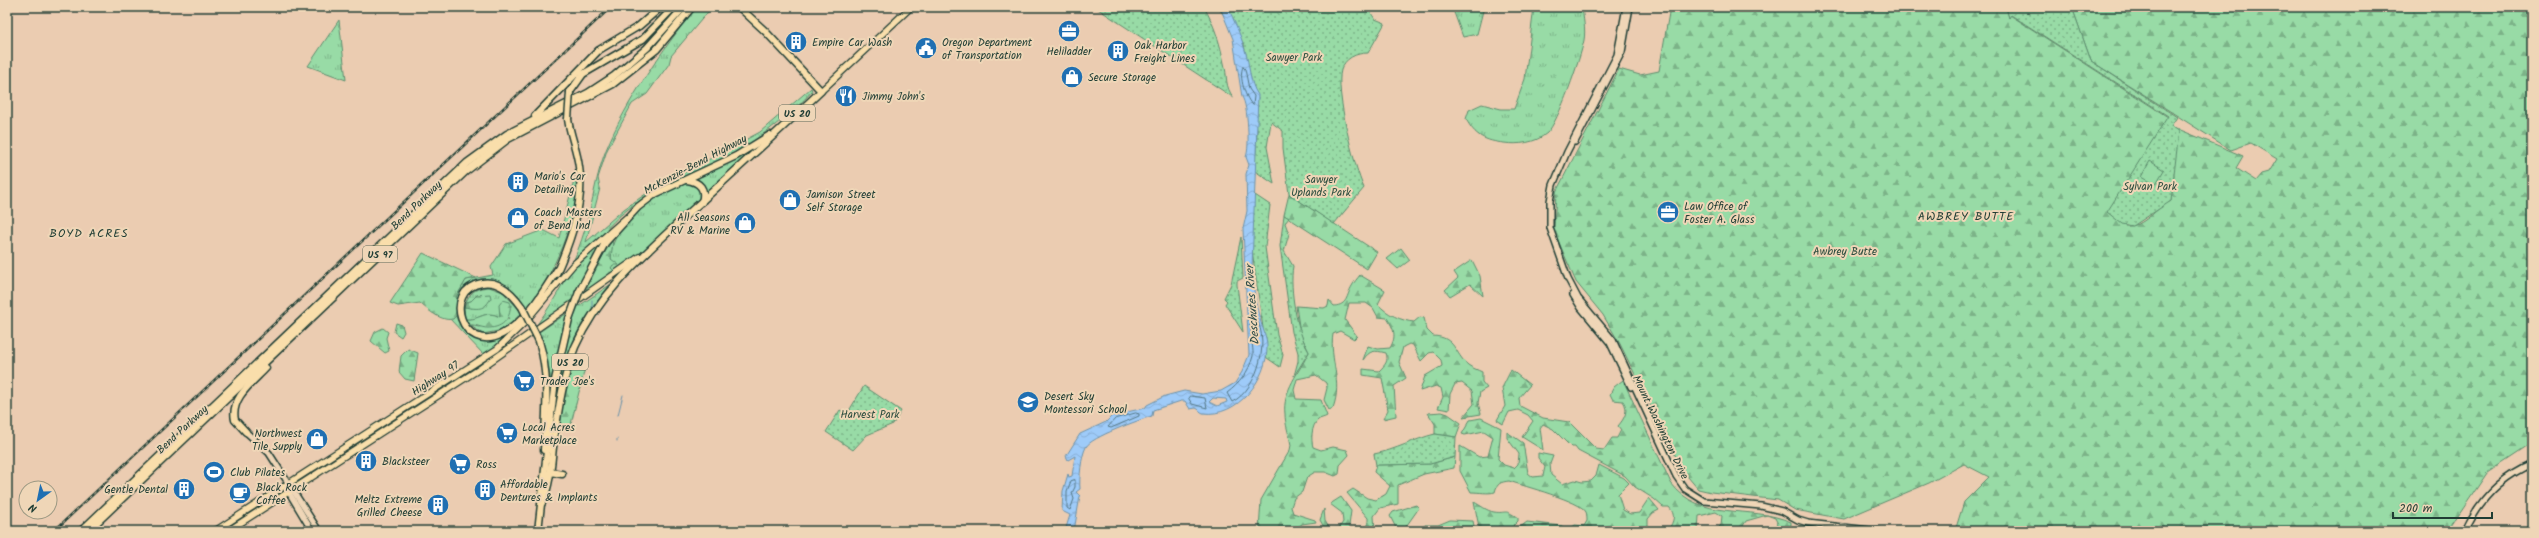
<svg xmlns="http://www.w3.org/2000/svg" width="2539" height="538" font-family="Kalam,sans-serif">
	<style>
		.grass { fill: url(#grass-tufts); stroke: #5c8c6d }
		.forest { fill: url(#forest-firs); stroke: #5c8c6d }
		.park { fill: url(#park-dots); stroke: #5c8c6d }
		.pitch { fill: #98dba6; stroke: #5c8c6d }
		.water { fill: url(#water-waves); stroke: #6b92aa; fill-rule: evenodd }
		.lines { fill: none; stroke-linecap: round; stroke-linejoin: round }
		.shore { stroke: #527683; stroke-width: 1 }
		.stream { stroke: #6b92aa; stroke-width: 1 }
		.secondary-casing { stroke: #1f3d34; stroke-width: 8 }
		.primary-casing { stroke: #1f3d34; stroke-width: 8 }
		.trunk-casing { stroke: #1f3d34; stroke-width: 9 }
		.secondary { stroke: #efd6b7; stroke-width: 5 }
		.primary { stroke: #f9deab; stroke-width: 5.5 }
		.trunk { stroke: #f9deab; stroke-width: 6 }
		.rail-casing { stroke: #1f3d34; stroke-width: 2.5 }
		.rail { stroke: #efd6b7; stroke-width: 1; stroke-dasharray: 3; stroke-linecap: butt }
		.trunk-bridge-casing { stroke: #1f3d34; stroke-width: 9; stroke-linecap: butt }
		.trunk-bridge { stroke: #f9deab; stroke-width: 6 }
		.labels { text-anchor: middle; stroke-width: 4; stroke-linejoin: round; paint-order: stroke }
		.shield { fill: #efd6b7; stroke: #5d6b5b; stroke-width: 1 }
		.shield-label { font-size: 10px; font-weight: bold; fill: #1f3d34 }
		.poi-label { font-size: 11px; fill: #1f3d34; stroke: #efd6b7; text-anchor: start }
		.park-label { font-size: 11px; fill: #2b4d3f; stroke: #efd6b7 }
		.street-label { font-size: 11px; fill: #1f3d34; stroke: #efd6b7 }
		.neighbourhood-label { font-size: 12px; letter-spacing: 1px; fill: #1f3d34; stroke: #efd6b7 }
		.water-label { font-size: 12px; font-style: italic; fill: #2c4b48; stroke: #efd6b7 }
	</style>
	<defs>
		<pattern id="grass-tufts" width="24" height="20" patternUnits="userSpaceOnUse"><rect width="24" height="20" fill="#98dba6"/><path d="M3 7l-1-3M5 7V3M7 7l1-3M15 17l-1-3M17 17v-4M19 17l1-3" fill="none" stroke="#7bb388"/></pattern>
		<pattern id="forest-firs" width="22" height="20" patternUnits="userSpaceOnUse"><rect width="22" height="20" fill="#98dba6"/><path d="M5 1l3.5 6h-7zM16 11l3.5 6h-7z" fill="#7bb388"/></pattern>
		<pattern id="park-dots" width="8" height="8" patternUnits="userSpaceOnUse"><rect width="8" height="8" fill="#98dba6"/><path d="M2 2h.1M6 6h.1" fill="none" stroke="#7bb388" stroke-width="1.8" stroke-linecap="round"/></pattern>
		<pattern id="water-waves" width="16" height="10" patternUnits="userSpaceOnUse"><rect width="16" height="10" fill="#9ecbf9"/><path d="M0 5q4-4 8 0t8 0" fill="none" stroke="#88afd6"/></pattern>
	</defs>
	<rect width="100%" height="100%" fill="#ebccb1"/>
	<filter id="ink" filterUnits="userSpaceOnUse"><feTurbulence type="fractalNoise" baseFrequency=".025" numOctaves="2"/><feDisplacementMap in="SourceGraphic" scale="8" xChannelSelector="R" yChannelSelector="G"/><feConvolveMatrix kernelMatrix="1 2 1 2 8 2 1 2 1" color-interpolation-filters="sRGB"/></filter>
	<g filter="url(#ink)">
		<!-- grass -->
		<g class="grass">
			<path d="M696,7H716L707,13L671,56L669,64L647,94L632,104L607,150L598,178L600,188L586,242L624,209L650,191L760,132L811,88L812,91C795,112 752,144 728,156C686,177 631,196 602,235L604,236L619,222L575,301L536,326C559,295 575,263 586,226C593,201 596,175 606,150C627,99 662,51 696,7Z"/>
			<polygon points="1452,7 1484,7 1477,34 1463,37"/>
			<path d="M1534,7H1582C1583,17 1586,30 1584,40C1581,57 1558,123 1547,133C1536,143 1518,145 1504,143C1485,141 1475,136 1466,119L1469,110L1482,104L1501,109H1514L1525,79Z"/>
			<polygon points="339,20 346,80 308,66"/>
			<polygon points="756,147 707,195 702,183 695,179"/>
			<path d="M575,176L579,177C577,218 553,278 526,309C510,284 501,284 473,284L458,306L456,297L466,280L493,275L491,267L506,244L543,230L559,238Z"/>
			<path d="M691,182L701,188V200L617,273L612,270C610,266 613,266 612,262C603,230 663,186 691,182Z"/>
			<polygon points="614,282 575,343 561,385 558,388 561,359 576,308"/>
			<path d="M489,287L503,292L522,313L503,330L483,334L469,325L479,327L509,319L500,305V317C484,309 480,321 465,319L464,307L472,308L482,295H477L471,301L466,302C471,290 478,288 489,287Z"/>
			<polygon points="569,312 563,328 550,400 550,375 539,332"/>
			<path d="M456,316C460,331 477,344 493,340C498,339 501,336 505,336L504,339L484,355L449,318L453,319Z"/>
		</g>
		<!-- forest -->
		<g class="forest">
			<path d="M1670,7H2006L2009,18L2010,15L2168,117L2126,226C2144,228 2155,208 2171,201V126L2243,156L2236,168L2256,181L2262,174L2269,172L2277,159L2251,143L2231,150L2091,61L2072,7H2532V443L2487,473L2448,531H1955L1964,502L1989,477L1964,464L1929,483L1844,519L1795,510L1778,500L1711,492L1698,489L1683,471L1620,344L1603,315L1576,282L1554,231L1556,192L1619,69L1640,75L1659,71Z"/>
			<polygon points="1289,194 1377,252 1367,269 1284,215"/>
			<polygon points="613,239 611,259 619,265 613,265 611,268 617,273 583,296 601,259"/>
			<polygon points="1401,248 1410,260 1398,269 1387,259"/>
			<path d="M423,253L476,278L466,280L456,297C457,304 459,311 456,316C448,327 426,309 420,303L398,306L390,303Z"/>
			<polygon points="1472,260 1480,276 1483,296 1470,284 1450,296 1445,290 1458,278 1454,272"/>
			<path d="M1360,275L1385,290L1378,304C1386,314 1402,321 1414,322L1420,317L1424,318L1427,330L1433,336C1456,337 1454,353 1468,365C1472,368 1478,370 1482,372V382L1487,388L1480,392L1478,403L1481,414L1463,417L1474,404L1472,391L1462,383L1455,384L1450,394L1449,410L1438,408L1443,397L1441,388L1436,386L1420,391L1425,376L1442,366L1441,360L1433,352L1429,353L1421,361L1413,345L1409,344L1403,347L1399,362L1406,378L1394,386L1396,416L1383,419L1388,410L1382,378L1363,375V369L1379,371C1385,365 1389,361 1386,353C1374,350 1370,350 1363,360L1368,346L1378,349L1390,348C1397,336 1394,329 1387,318L1378,317L1373,308L1366,303H1349L1345,320L1357,336L1354,339L1340,331L1333,334C1329,360 1343,381 1333,408L1329,410L1324,400L1327,388L1326,383L1316,375L1297,379L1294,390L1296,399L1321,400L1327,416C1324,418 1320,418 1318,420C1311,426 1311,440 1313,447L1321,450L1333,447L1347,450L1349,455L1340,465L1339,474L1335,476L1325,472H1315L1307,477L1302,492L1294,498L1291,507L1293,513L1315,520L1316,522L1302,524L1292,531H1259L1261,500L1290,450L1291,445C1289,434 1285,424 1285,414C1282,391 1300,371 1309,352L1300,333L1296,306L1324,308L1328,306L1329,300L1334,306C1348,305 1346,296 1352,286C1354,282 1357,279 1360,275Z"/>
			<path d="M490,294L491,298C484,311 478,309 464,307L466,302L471,301L477,295Z"/>
			<path d="M503,300L510,302C512,317 504,328 488,328C481,328 475,324 469,325L465,319C480,321 484,309 500,317L499,305Z"/>
			<polygon points="396,323 402,325 404,332 401,337 394,332"/>
			<polygon points="383,328 388,332 386,338 389,351 385,353 371,341 375,332"/>
			<polygon points="408,349 418,353 414,381 405,379 399,372 401,356"/>
			<polygon points="584,360 586,364 571,424 567,429 559,431 563,403 573,363"/>
			<path d="M1511,370L1530,385L1519,398L1520,406L1543,418L1569,422L1596,449L1604,450L1612,438H1617L1621,430L1618,426C1625,418 1629,410 1623,401L1613,400L1610,394L1614,387L1623,380L1671,483C1700,522 1749,504 1791,522V525L1782,531H1773L1778,524L1775,518L1767,515L1746,521L1743,526L1745,531H1715L1721,525L1722,516L1716,512L1699,516L1698,531H1572L1571,528L1575,525L1584,526L1587,521C1587,519 1587,514 1586,512C1581,501 1523,486 1509,481C1501,482 1497,483 1495,492C1488,494 1479,492 1471,492L1460,471V446L1479,457L1488,456L1493,437L1484,431L1465,435L1462,434L1470,420L1481,418L1501,428L1498,459L1504,465L1514,468L1518,464L1519,454L1507,438V432L1523,443L1528,473L1533,477L1543,476L1545,467L1538,458V453L1553,456L1550,464L1551,475L1562,484L1575,480L1582,482L1591,481L1596,476L1599,465L1624,478L1629,483L1618,494L1623,510L1630,514L1639,513L1649,498L1659,510L1653,513L1648,519V527L1656,530H1668C1674,521 1676,515 1669,507H1663L1654,499L1635,487L1625,476L1578,451L1575,447H1571L1553,429L1543,424L1540,428L1543,450L1522,437L1533,421L1528,415L1518,410L1509,412L1503,424L1497,420L1505,406L1502,388Z"/>
			<polygon points="1442,412 1448,414 1461,423 1456,437 1435,434 1435,424 1428,413"/>
			<polygon points="1455,457 1454,468 1424,474 1398,485 1398,504 1380,508 1374,516 1375,531 1361,531 1368,528 1368,518 1347,493 1353,489 1367,498 1376,500 1386,494 1390,486 1374,472 1376,465 1430,464"/>
			<polygon points="1341,497 1351,511 1349,526 1351,531 1326,531 1320,520 1324,509 1325,521 1330,529 1339,528 1343,522 1342,513 1330,504"/>
			<path d="M1474,502C1480,505 1487,511 1494,512C1507,514 1504,508 1518,518V521L1511,528L1479,527Z"/>
			<polygon points="1416,505 1419,508 1407,525 1405,531 1394,531 1396,528 1390,516 1393,512"/>
			<polygon points="1450,520 1473,521 1474,526 1467,531 1420,531 1425,525 1438,525"/>
			<polygon points="1527,522 1562,526 1567,531 1516,530"/>
			<polygon points="1800,526 1826,530 1794,531"/>
		</g>
		<!-- park -->
		<g class="park">
			<path d="M1095,7H1204C1214,24 1220,43 1224,63C1228,77 1224,86 1234,98Z"/>
			<path d="M1218,7H1367L1375,19L1385,23L1368,53C1356,53 1345,58 1341,70C1335,90 1354,167 1364,188L1334,224L1289,194L1283,148V131L1271,122L1267,147L1274,184L1252,169L1256,153L1257,130L1244,44Z"/>
			<polygon points="2006,7 2072,7 2091,61 2177,117 2171,126 2179,131 2171,201 2133,226 2122,224 2107,212 2168,116 2011,15 2009,18"/>
			<polygon points="1252,193 1270,205 1265,247 1277,335 1283,355 1280,367 1260,353 1263,328 1251,243"/>
			<path d="M1284,215L1289,218L1285,223L1289,234L1284,251L1293,266C1289,289 1297,332 1309,352L1294,376L1298,361V353L1292,332L1280,246Z"/>
			<polygon points="1241,237 1243,278 1237,281 1237,285 1243,332 1225,304 1227,301 1224,298 1231,284"/>
			<polygon points="864,386 901,411 893,424 867,435 853,450 826,432 840,410 847,414"/>
			<path d="M1435,434L1456,437L1455,457L1430,464L1376,465L1374,454C1396,450 1414,439 1435,434Z"/>
		</g>
		<!-- pitch -->
		<polygon class="pitch" points="2150,161 2164,170 2155,185 2141,177"/>
		<!-- water -->
		<path class="water" d="M1220,7H1228C1234,21 1241,35 1245,50C1250,65 1249,82 1258,95L1252,268C1253,285 1255,303 1260,319C1262,328 1267,336 1267,346C1268,379 1237,418 1203,413C1200,412 1199,409 1196,408L1190,409L1185,401H1181L1153,410L1152,416C1139,420 1091,437 1086,447C1081,456 1079,479 1080,489L1076,492L1080,496L1074,531H1065L1070,515L1062,511L1063,491L1068,474L1069,477L1072,476L1075,456L1068,460L1066,456L1080,434L1106,422L1113,415L1145,408L1147,405L1165,396L1184,391L1202,394L1221,391L1235,383L1242,372L1249,355L1243,229L1247,211L1246,174L1249,165L1246,157C1250,148 1248,105 1242,97L1233,39ZM1213,398L1226,399L1227,402L1217,406L1209,402Z"/>
		<g class="lines">
			<!-- shore -->
			<g class="shore">
				<path d="M1243,67L1245,69L1249,89L1254,96L1253,105C1246,101 1238,75 1243,67Z"/>
				<path d="M1253,313C1272,336 1259,389 1232,402L1227,393C1239,384 1249,372 1253,356C1254,346 1246,319 1253,313Z"/>
				<polygon points="1191,396 1205,398 1207,408 1192,404 1189,399"/>
				<polygon points="1136,413 1139,414 1139,416 1111,428 1108,427 1115,419"/>
				<polygon points="1075,480 1075,487 1072,493 1074,499 1070,510 1067,508 1067,491 1071,481"/>
			</g>
			<!-- stream -->
			<g class="stream">
				<polyline points="592,307 592,300"/>
				<polyline points="618,415 623,395"/>
				<polyline points="617,439 617,441"/>
			</g>
			<!-- secondary casing -->
			<g class="secondary-casing">
				<g id="secondary">
					<polyline points="1626,7 1617,55 1567,152 1553,185 1550,201 1550,228 1568,279 1578,298 1613,340 1676,476 1685,489 1704,501 1761,506 1782,511 1798,520 1808,523 1878,531"/>
					<polyline points="1575,142 1622,52 1630,7"/>
					<polyline points="1573,295 1581,308 1610,343 1631,387"/>
					<polyline points="246,432 269,453 319,531"/>
					<polyline points="285,486 312,531"/>
					<path d="M2465,531C2479,500 2501,477 2532,464"/>
				</g>
			</g>
			<!-- primary casing -->
			<g class="primary-casing">
				<g id="primary">
					<polyline points="821,91 911,7"/>
					<polyline points="215,531 497,349 524,323 573,265 626,218"/>
					<polyline points="228,531 481,368 639,257"/>
				</g>
			</g>
			<!-- trunk casing -->
			<g class="trunk-casing">
				<g id="trunk">
					<polyline points="570,92 583,74 643,39 674,7"/>
					<polyline points="535,116 599,50 639,26 661,7"/>
					<path d="M687,180C700,182 706,189 702,202"/>
					<path d="M556,274C570,242 585,202 579,167C577,150 570,135 568,119"/>
					<polyline points="579,292 605,243 638,207 655,194 736,156 770,135"/>
					<path d="M522,307C513,294 500,280 482,283C441,290 462,355 502,334C526,322 543,292 557,270"/>
					<path d="M539,341C550,377 546,413 544,450"/>
					<path d="M246,432L235,420C230,398 253,382 266,368"/>
					<polyline points="550,472 562,474"/>
					<path d="M542,503C550,485 551,467 553,447C558,413 562,379 575,347C599,292 647,252 690,212C734,172 778,132 821,91L765,31L739,7"/>
					<polyline points="81,531 467,163 507,134 588,93 614,76 647,48 684,7"/>
					<polyline points="88,531 465,172 508,139 613,84 656,50 692,7"/>
					<polyline points="538,531 555,380 569,319"/>
				</g>
			</g>
			<!-- secondary -->
			<use href="#secondary" class="secondary"/>
			<!-- primary -->
			<use href="#primary" class="primary"/>
			<!-- trunk -->
			<use href="#trunk" class="trunk"/>
			<!-- rail casing -->
			<g class="rail-casing">
				<polyline id="rail" points="54,531 611,7"/>
			</g>
			<!-- rail -->
			<use href="#rail" class="rail"/>
			<!-- trunk-bridge casing -->
			<g class="trunk-bridge-casing">
				<g id="trunk-bridge">
					<polyline points="568,119 570,92"/>
					<polyline points="522,307 539,341"/>
					<polyline points="569,319 579,292"/>
				</g>
			</g>
			<!-- trunk-bridge -->
			<use href="#trunk-bridge" class="trunk-bridge"/>
		</g>
	</g>
	<!-- icons -->
	<defs>
		<g id="office-disc" transform="scale(1.15)"><circle r="9.5" fill="#1f6fb2" stroke="#efd6b7"/><path d="M-6-3h4V-5.5h4V-3h4V5H-6ZM-1-4.5V-3h2v-1.5ZM-6 0V1H6V0Z" fill="#fff"/></g>
		<g id="building-disc" transform="scale(1.15)"><circle r="9.5" fill="#1f6fb2" stroke="#efd6b7"/><path d="M-4-6H4V6H1V3H-1V6H-4ZM-2.5-4.3h1.7v1.8h-1.7ZM.8-4.3h1.7v1.8H.8ZM-2.5-1h1.7V.8h-1.7ZM.8-1h1.7V.8H.8Z" fill="#fff"/></g>
		<g id="civic-disc" transform="scale(1.15)"><circle r="9.5" fill="#1f6fb2" stroke="#efd6b7"/><path d="M-.6-6.5H3V-4.5H.6V-3L4-1V1h2V6H-6V1h2V-1L-.6-3ZM-1.2 2.5V6h2.4V2.5Z" fill="#fff"/></g>
		<g id="shop-disc" transform="scale(1.15)"><circle r="9.5" fill="#1f6fb2" stroke="#efd6b7"/><path d="M-5-2.5h2.3a2.7 3.5 0 0 1 5.4 0H5L5.5 6h-11ZM-1.5-2.5h3a1.5 2.3 0 0 0-3 0Z" fill="#fff"/></g>
		<g id="restaurant-disc" transform="scale(1.15)"><circle r="9.5" fill="#1f6fb2" stroke="#efd6b7"/><path d="M-5-6h1v4h1v-4h1v4h1v-4h1v5L-1.5 .5V6h-2V.5L-5-1ZM5-6V6H3V1.5H1.5Q1.5-4 5-6Z" fill="#fff"/></g>
		<g id="supermarket-disc" transform="scale(1.15)"><circle r="9.5" fill="#1f6fb2" stroke="#efd6b7"/><path d="M-6-5.5h2.5l.6 2H6L4.5 2H-2.5L-4.4-4H-6ZM-1.5 3.2a1.3 1.3 0 1 0 .1 0ZM3 3.2a1.3 1.3 0 1 0 .1 0Z" fill="#fff"/></g>
		<g id="school-disc" transform="scale(1.15)"><circle r="9.5" fill="#1f6fb2" stroke="#efd6b7"/><path d="M0-5L7-2L0 1L-7-2ZM-4 1L0 2.5L4 1V4Q0 6-4 4Z" fill="#fff"/></g>
		<g id="stadium-disc" transform="scale(1.15)"><circle r="9.5" fill="#1f6fb2" stroke="#efd6b7"/><path d="M0-5a6.5 5 0 1 0 0 10a6.5 5 0 1 0 0-10ZM-3.5-1.8h7v3.6h-7Z" fill="#fff"/></g>
		<g id="cafe-disc" transform="scale(1.15)"><circle r="9.5" fill="#1f6fb2" stroke="#efd6b7"/><path d="M-5.5-4.5H6V0H3Q3 3.5 0 3.5H-2.5Q-5.5 3.5-5.5 0ZM3-3.2v2h1.7v-2ZM-6 4.5H4V6H-6Z" fill="#fff"/></g>
	</defs>
	<g fill-rule="evenodd">
		<use href="#office-disc" x="1069" y="31"/>
		<use href="#building-disc" x="796" y="42"/>
		<use href="#civic-disc" x="926" y="48"/>
		<use href="#building-disc" x="1118" y="51"/>
		<use href="#shop-disc" x="1072" y="77"/>
		<use href="#restaurant-disc" x="846" y="96"/>
		<use href="#building-disc" x="518" y="182"/>
		<use href="#shop-disc" x="790" y="200"/>
		<use href="#office-disc" x="1668" y="212"/>
		<use href="#shop-disc" x="518" y="218"/>
		<use href="#shop-disc" x="745" y="223"/>
		<use href="#supermarket-disc" x="524" y="381"/>
		<use href="#school-disc" x="1028" y="402"/>
		<use href="#supermarket-disc" x="507" y="433"/>
		<use href="#shop-disc" x="317" y="439"/>
		<use href="#building-disc" x="366" y="461"/>
		<use href="#supermarket-disc" x="460" y="464"/>
		<use href="#stadium-disc" x="214" y="472"/>
		<use href="#building-disc" x="184" y="489"/>
		<use href="#building-disc" x="485" y="490"/>
		<use href="#cafe-disc" x="240" y="493"/>
		<use href="#building-disc" x="438" y="505"/>
	</g>
	<g class="labels">
		<!-- shield labels -->
		<g class="shield">
			<rect x="779" y="105" width="36" height="16" rx="3"/>
			<rect x="363" y="246" width="34" height="16" rx="3"/>
			<rect x="552" y="354" width="36" height="16" rx="3"/>
		</g>
		<g class="shield-label">
			<text x="797" y="117">US 20</text>
			<text x="380" y="258">US 97</text>
			<text x="570" y="366">US 20</text>
		</g>
		<!-- poi labels -->
		<g class="poi-label">
			<text x="812" y="46">Empire Car Wash</text>
			<text x="942" y="46">Oregon Department<tspan x="942" dy="13">of Transportation</tspan></text>
			<text x="1134" y="49">Oak Harbor<tspan x="1134" dy="13">Freight Lines</tspan></text>
			<text x="1069" y="55" text-anchor="middle">Heliladder</text>
			<text x="1088" y="81">Secure Storage</text>
			<text x="862" y="100">Jimmy John's</text>
			<text x="534" y="180">Mario's Car<tspan x="534" dy="13">Detailing</tspan></text>
			<text x="806" y="198">Jamison Street<tspan x="806" dy="13">Self Storage</tspan></text>
			<text x="1684" y="210">Law Office of<tspan x="1684" dy="13">Foster A. Glass</tspan></text>
			<text x="534" y="216">Coach Masters<tspan x="534" dy="13">of Bend Ind</tspan></text>
			<text x="730" y="221" text-anchor="end">All Seasons<tspan x="730" dy="13">RV &amp; Marine</tspan></text>
			<text x="540" y="385">Trader Joe's</text>
			<text x="1044" y="400">Desert Sky<tspan x="1044" dy="13">Montessori School</tspan></text>
			<text x="522" y="431">Local Acres<tspan x="522" dy="13">Marketplace</tspan></text>
			<text x="302" y="437" text-anchor="end">Northwest<tspan x="302" dy="13">Tile Supply</tspan></text>
			<text x="382" y="465">Blacksteer</text>
			<text x="476" y="468">Ross</text>
			<text x="230" y="476">Club Pilates</text>
			<text x="500" y="488">Affordable<tspan x="500" dy="13">Dentures &amp; Implants</tspan></text>
			<text x="256" y="491">Black Rock<tspan x="256" dy="13">Coffee</tspan></text>
			<text x="168" y="493" text-anchor="end">Gentle Dental</text>
			<text x="422" y="503" text-anchor="end">Meltz Extreme<tspan x="422" dy="13">Grilled Cheese</tspan></text>
		</g>
		<!-- park labels -->
		<g class="park-label">
			<text x="1294" y="61">Sawyer Park</text>
			<text x="1321" y="183">Sawyer<tspan x="1321" dy="13">Uplands Park</tspan></text>
			<text x="2150" y="190">Sylvan Park</text>
			<text x="1845" y="255">Awbrey Butte</text>
			<text x="870" y="418">Harvest Park</text>
		</g>
		<!-- street labels -->
		<g class="street-label">
			<text transform="translate(695 164) rotate(-28)" y="4">McKenzie-Bend Highway</text>
			<text transform="translate(416 205) rotate(-44)" y="4">Bend Parkway</text>
			<text transform="translate(435 378) rotate(-33)" y="4">Highway 97</text>
			<text transform="translate(1661 427) rotate(64)" y="4">Mount Washington Drive</text>
			<text transform="translate(182 429) rotate(-43)" y="4">Bend Parkway</text>
		</g>
		<!-- neighbourhood labels -->
		<g class="neighbourhood-label">
			<text x="1966" y="220">AWBREY BUTTE</text>
			<text x="89" y="237">BOYD ACRES</text>
		</g>
		<!-- water labels -->
		<g class="water-label">
			<text transform="translate(1252 305) rotate(-94)" y="4">Deschutes River</text>
		</g>
	</g>
	<!-- margin -->
	<rect width="2539" height="538" fill="none" stroke="#efd6b7" stroke-width="24"/>
	<rect x="12" y="12" width="2515" height="514" fill="none" stroke="#1f3d34" stroke-width="1.5" filter="url(#ink)"/>
	<!-- north arrow -->
	<g transform="translate(38 500) rotate(213)"><circle r="19" fill="#efd6b7" stroke="#9c9983"/>
	<path d="M0-3L7 15L0 10L-7 15Z" fill="#1f6fb2"/>
	<text y="-6" font-size="11" font-weight="bold" text-anchor="middle" fill="#1f3d34">N</text>
	</g>
	<!-- scale -->
	<path d="M2393 512v6h99v-6" fill="none" stroke="#1f3d34" stroke-width="2"/>
	<text x="2399" y="512" font-size="12" fill="#1f3d34" stroke="#efd6b7" stroke-width="3" paint-order="stroke">200 m</text>
</svg>
